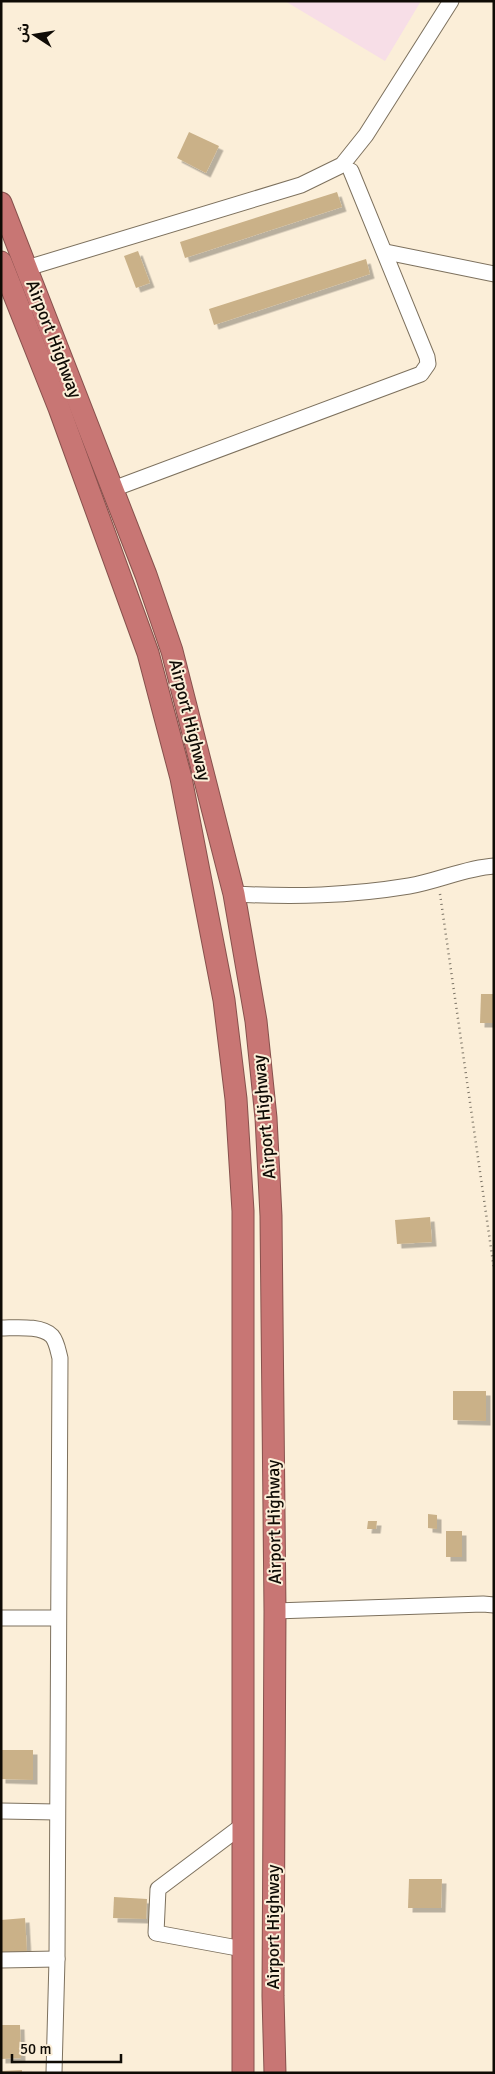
<svg xmlns="http://www.w3.org/2000/svg" width="495" height="2074" font-family="Signika,'Noto Sans Arabic',sans-serif">
	<style>
		.industrial { fill: #f7dee7 }
		.building { fill: #cab188; filter: url(#shadow) }
		.lines { fill: none; stroke-linecap: round; stroke-linejoin: round }
		.minor-casing { stroke: #7d715e; stroke-width: 17 }
		.highway-casing { stroke: #87514d; stroke-width: 23 }
		.path { stroke: #7d7567; stroke-width: 2.5; stroke-dasharray: 1 4; stroke-linecap: butt }
		.minor { stroke: #fff; stroke-width: 15 }
		.highway { stroke: #c87674; stroke-width: 21 }
		.labels { text-anchor: middle; stroke-width: 4; stroke-linejoin: round; paint-order: stroke }
		.street-label { font-size: 18px; fill: #0f0b05; stroke: #fbeed8 }
	</style>
	<defs>
		<filter id="shadow"><feDropShadow dx="4.5" dy="4.5" stdDeviation="0" flood-color="#0004"/></filter>
	</defs>
	<rect width="100%" height="100%" fill="#fbeed8"/>
	<!-- industrial -->
	<polygon class="industrial" points="285,1 421,1 385,61"/>
	<!-- building -->
	<g class="building">
		<polygon points="189,132 219,146 206,173 177,158"/>
		<polygon points="337,192 342,207 185,258 180,242"/>
		<polygon points="138,251 150,283 136,288 124,256"/>
		<polygon points="366,259 370,274 214,325 209,309"/>
		<polygon points="481,994 494,994 494,1023 480,1023"/>
		<polygon points="430,1217 432,1242 397,1244 395,1220"/>
		<polygon points="453,1391 486,1391 486,1421 453,1420"/>
		<polygon points="428,1514 437,1515 437,1529 428,1528"/>
		<polygon points="368,1521 377,1521 376,1529 367,1529"/>
		<rect x="446" y="1531" width="16" height="26"/>
		<polygon points="1,1750 33,1750 33,1780 1,1779"/>
		<polygon points="409,1879 442,1879 441,1908 408,1908"/>
		<polygon points="114,1897 147,1899 146,1919 113,1918"/>
		<polygon points="25,1918 27,1952 1,1953 1,1920"/>
		<polygon points="1,2025 20,2025 21,2058 1,2059"/>
		<polygon points="22,2070 22,2073 1,2073 1,2071"/>
	</g>
	<g class="lines">
		<!-- minor casing -->
		<g class="minor-casing">
			<g id="minor">
				<polyline points="386,252 494,274"/>
				<polyline points="27,268 301,185 342,165 366,135 451,1"/>
				<polyline points="113,489 421,374 428,364 427,357 351,171"/>
				<path d="M234,894C295,897 348,896 409,886C438,881 465,868 494,866"/>
				<path d="M1,1328C16,1328 41,1325 52,1336C57,1342 58,1351 60,1358L57,1959L54,2073"/>
				<polyline points="275,1611 483,1604 494,1605"/>
				<polyline points="1,1618 58,1618"/>
				<polyline points="1,1811 57,1812"/>
				<polyline points="243,1825 158,1889 156,1933 243,1949"/>
				<polyline points="1,1960 57,1959"/>
			</g>
		</g>
		<!-- highway casing -->
		<g class="highway-casing">
			<g id="highway">
				<polyline points="1,203 146,575 172,651 234,894 256,1021 266,1118 271,1216 275,1611 273,1996 275,2073"/>
				<polyline points="1,262 59,408 148,653 181,778 224,1000 236,1099 243,1211 243,2073"/>
			</g>
		</g>
		<!-- path -->
		<polyline class="path" points="440,894 494,1269"/>
		<!-- minor -->
		<use href="#minor" class="minor"/>
		<!-- highway -->
		<use href="#highway" class="highway"/>
	</g>
	<g class="labels">
		<!-- street labels -->
		<g class="street-label">
			<text transform="translate(54 339) rotate(69)" y="6">Airport Highway</text>
			<text transform="translate(190 720) rotate(76)" y="6">Airport Highway</text>
			<text transform="translate(264 1117) rotate(-95)" y="6">Airport Highway</text>
			<text transform="translate(274 1522) rotate(-91)" y="6">Airport Highway</text>
			<text transform="translate(273 1927) rotate(-90)" y="6">Airport Highway</text>
		</g>
	</g>
	<!-- border -->
	<rect width="495" height="2074" fill="none" stroke="#0f0b05" stroke-width="5"/>
	<!-- north arrow -->
	<g transform="translate(35 35) rotate(282)" stroke="#fbeed8" stroke-width="4" paint-order="stroke">
	<path d="M0-4L9 19L0 12L-9 19Z" fill="#0f0b05"/>
	<text y="-8" font-size="14" font-weight="bold" text-anchor="middle" fill="#0f0b05">ش</text>
	</g>
	<!-- scale -->
	<path d="M12 2054v8h109v-8" fill="none" stroke="#0f0b05" stroke-width="2.5"/>
	<text x="20" y="2054" font-size="15" fill="#0f0b05" stroke="#fbeed8" stroke-width="4" paint-order="stroke">50 m</text>
</svg>
